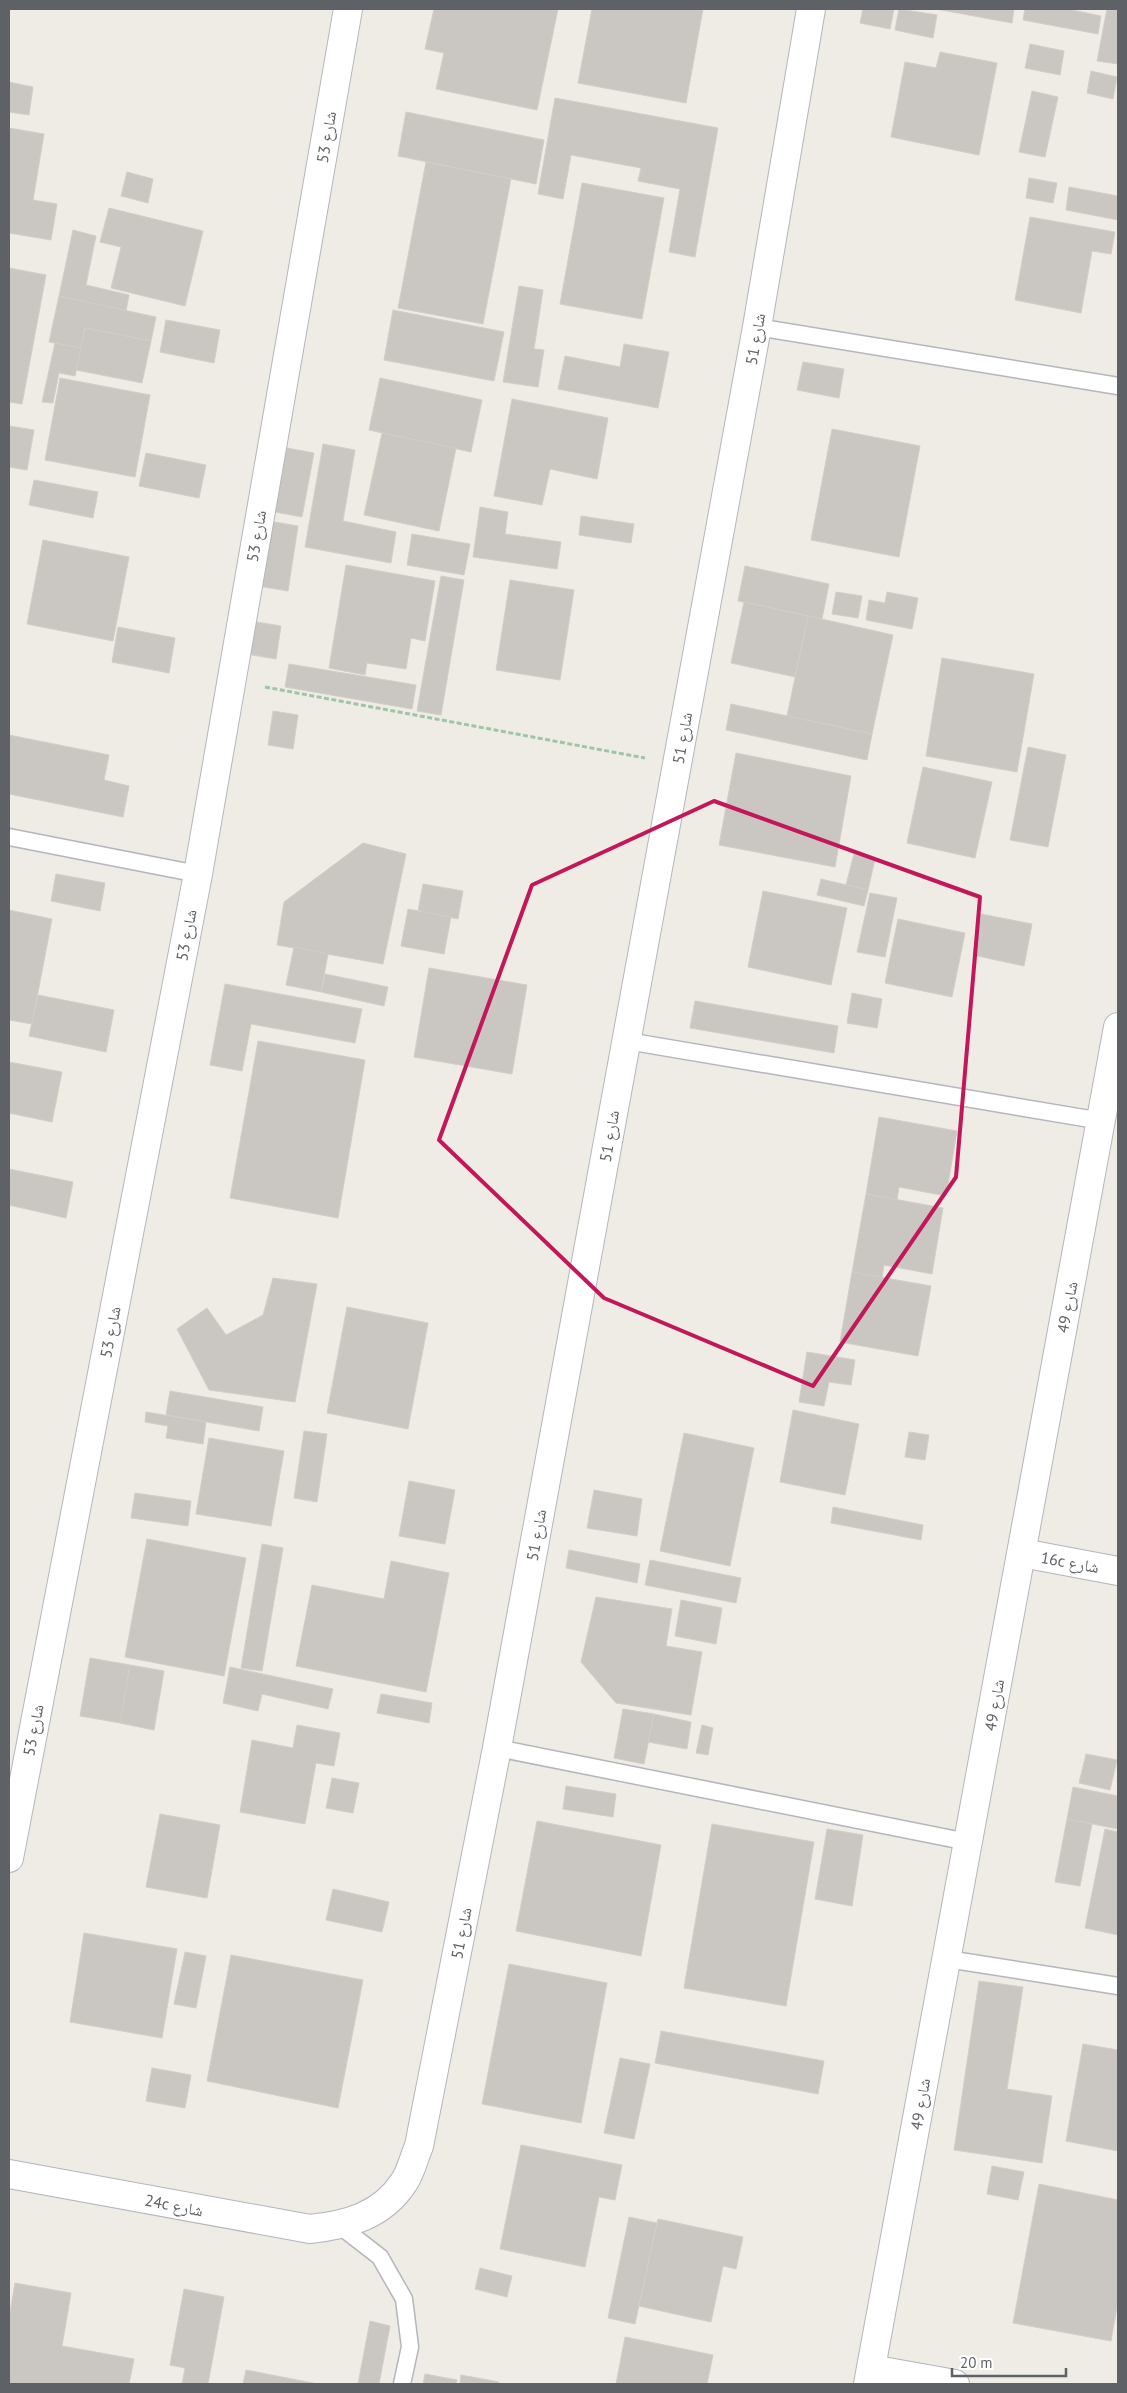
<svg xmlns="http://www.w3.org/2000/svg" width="1127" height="2393" font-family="'PT Sans','Noto Naskh Arabic',sans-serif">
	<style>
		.building { fill: #cac7c2; stroke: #d3cec5 }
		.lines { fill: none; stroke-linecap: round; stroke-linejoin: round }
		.service-casing { stroke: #b3b6ba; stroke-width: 19 }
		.minor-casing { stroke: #b3b6ba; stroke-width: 30 }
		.path { stroke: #9ec5a6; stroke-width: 3; stroke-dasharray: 5 2.5; stroke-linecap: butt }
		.service { stroke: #fff; stroke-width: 16 }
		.minor { stroke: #fff; stroke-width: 28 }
		.marked { fill: none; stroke: #c2185b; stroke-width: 4; stroke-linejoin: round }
		.labels { text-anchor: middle; stroke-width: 5; stroke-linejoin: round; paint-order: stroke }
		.street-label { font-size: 16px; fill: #5e6165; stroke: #fff }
	</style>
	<rect width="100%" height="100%" fill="#efece6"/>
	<!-- building -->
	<g class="building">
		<polygon points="434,9 558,9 537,110 436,89 444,53 425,49"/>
		<polygon points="592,9 703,9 686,103 578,83"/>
		<polygon points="863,9 894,9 890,29 860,23"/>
		<polygon points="899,9 937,15 933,38 895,30"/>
		<polygon points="936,9 1014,9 1012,23"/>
		<polygon points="1025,9 1067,9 1101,16 1098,34 1023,20"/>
		<polygon points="1107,9 1118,9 1118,64 1097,61"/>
		<polygon points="1030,44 1064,51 1060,75 1025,68"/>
		<polygon points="940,52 997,63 979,155 891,137 905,62 936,68"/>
		<polygon points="1091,71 1117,77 1113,99 1087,93"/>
		<polygon points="9,82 33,87 29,115 9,112"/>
		<polygon points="1032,91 1058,97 1045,157 1019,152"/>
		<polygon points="555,98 718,128 695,257 669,252 680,189 638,181 641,168 571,155 563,199 538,194"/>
		<polygon points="406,112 544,140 536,184 398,156"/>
		<polygon points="9,128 44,134 33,200 57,204 51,240 9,233"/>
		<polygon points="426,162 511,179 483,324 398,308"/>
		<polygon points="127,172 153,179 148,203 121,196"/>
		<polygon points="1029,178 1057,183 1053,203 1026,198"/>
		<polygon points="582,183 664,198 642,319 560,304"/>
		<polygon points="1069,187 1118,196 1118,220 1066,210"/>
		<polygon points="109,208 203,231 185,306 111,288 121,247 100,242"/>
		<polygon points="1030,217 1115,232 1111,254 1092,251 1081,313 1015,300"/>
		<polygon points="73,230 96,236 86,285 129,295 126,311 59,296"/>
		<polygon points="9,268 46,275 22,404 9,402"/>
		<polygon points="519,286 543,290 534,349 544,350 538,387 503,382"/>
		<polygon points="59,296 156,317 151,341 85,328 81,348 49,342"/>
		<polygon points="393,310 504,332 494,381 384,360"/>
		<polygon points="166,320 220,330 214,363 160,352"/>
		<polygon points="85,328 151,341 142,383 76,370"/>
		<polygon points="55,343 81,348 75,376 59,373 53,403 42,402"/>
		<polygon points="624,344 669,352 658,408 558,389 565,356 620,367"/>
		<polygon points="803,362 844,369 839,398 797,390"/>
		<polygon points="60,378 150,395 135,477 45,460"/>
		<polygon points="380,378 482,400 471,452 369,430"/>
		<polygon points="512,399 608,418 597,479 550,469 542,505 494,496"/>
		<polygon points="9,426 34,430 27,470 9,467"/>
		<polygon points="832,429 920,446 899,557 811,540"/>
		<polygon points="382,433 456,448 439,531 364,515"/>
		<polygon points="323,444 355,450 343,521 396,532 391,563 305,547"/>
		<polygon points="287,448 314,453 302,517 275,512"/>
		<polygon points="146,453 206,465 199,498 139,486"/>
		<polygon points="34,480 98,492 93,518 29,505"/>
		<polygon points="480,507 508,512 505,534 561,542 557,569 473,557"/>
		<polygon points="581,516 634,524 631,543 579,535"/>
		<polygon points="269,521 298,526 288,591 258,586"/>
		<polygon points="412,534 470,544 464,575 407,565"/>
		<polygon points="43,540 129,557 113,641 27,624"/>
		<polygon points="346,565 435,581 425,641 411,638 406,669 367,663 365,675 329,668"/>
		<polygon points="745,566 829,584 822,619 738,601"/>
		<polygon points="441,576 464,580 441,715 417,711"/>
		<polygon points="510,580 574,590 560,680 496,670"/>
		<polygon points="836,592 862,596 858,618 832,614"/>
		<polygon points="887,592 918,598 912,629 866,620 869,600 885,603"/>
		<polygon points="744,602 808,616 795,677 731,663"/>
		<polygon points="808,616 893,635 872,734 787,716"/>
		<polygon points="251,621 281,626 276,659 246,654"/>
		<polygon points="118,627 175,638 169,673 112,662"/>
		<polygon points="942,658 1034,674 1017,772 926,756"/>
		<polygon points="289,664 416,685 412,709 285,687"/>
		<polygon points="731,704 872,734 867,760 726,730"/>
		<polygon points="273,711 298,715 293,749 268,745"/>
		<polygon points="9,735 109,755 104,780 129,786 123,817 9,794"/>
		<polygon points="1028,747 1066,755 1048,847 1010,840"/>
		<polygon points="736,753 851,776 835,867 719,845"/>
		<polygon points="923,767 992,782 975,858 907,843"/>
		<polygon points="363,843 406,854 383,964 277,945 284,902"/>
		<polygon points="854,854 875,859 868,890 846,885"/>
		<polygon points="56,874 105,883 100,911 51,901"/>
		<polygon points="821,879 868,890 864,906 817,895"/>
		<polygon points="423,884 463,891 458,919 418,911"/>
		<polygon points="763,891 847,908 831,985 748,967"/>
		<polygon points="870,893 897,898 885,957 857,952"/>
		<polygon points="408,909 451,917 444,954 401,946"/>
		<polygon points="9,910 52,919 32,1024 9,1020"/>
		<polygon points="981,914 1032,924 1024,966 973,955"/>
		<polygon points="898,919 965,933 952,997 885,983"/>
		<polygon points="294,947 328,954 321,992 286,985"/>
		<polygon points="429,968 527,985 512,1074 414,1057"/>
		<polygon points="325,974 388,987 384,1006 321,992"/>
		<polygon points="225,984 362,1009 355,1043 251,1024 242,1071 210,1065"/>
		<polygon points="852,993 882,999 877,1028 847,1023"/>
		<polygon points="38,995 114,1010 106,1052 29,1036"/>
		<polygon points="695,1001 838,1026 834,1053 690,1028"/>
		<polygon points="258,1041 365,1060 338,1218 230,1198"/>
		<polygon points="9,1062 62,1072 52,1122 9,1113"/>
		<polygon points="879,1117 957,1131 946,1196 899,1187 897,1200 866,1194"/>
		<polygon points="9,1169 73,1182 66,1218 9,1205"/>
		<polygon points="866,1194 943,1208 932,1274 884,1265 882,1278 852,1272"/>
		<polygon points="852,1272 931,1286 918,1356 840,1342"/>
		<polygon points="273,1278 317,1284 295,1402 209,1390 177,1329 207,1308 226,1335 263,1315"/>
		<polygon points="347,1307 428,1323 408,1429 327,1413"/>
		<polygon points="807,1352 855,1360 851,1385 829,1382 824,1406 799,1402"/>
		<polygon points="170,1391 263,1407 259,1431 166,1415"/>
		<polygon points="793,1410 859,1424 845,1495 780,1482"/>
		<polygon points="146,1412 206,1422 203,1444 166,1438 168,1426 145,1422"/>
		<polygon points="304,1431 327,1434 317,1502 294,1498"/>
		<polygon points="909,1432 929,1435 925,1460 905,1457"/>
		<polygon points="684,1433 754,1448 730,1566 660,1551"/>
		<polygon points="209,1438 284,1451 271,1526 196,1514"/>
		<polygon points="409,1481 455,1490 445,1544 399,1536"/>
		<polygon points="594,1490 642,1499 637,1536 587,1528"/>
		<polygon points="135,1493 191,1501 188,1526 131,1518"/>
		<polygon points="833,1507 923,1525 921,1540 831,1523"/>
		<polygon points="147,1539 246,1558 224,1676 125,1657"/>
		<polygon points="262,1544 283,1548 262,1671 241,1668"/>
		<polygon points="569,1550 640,1564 637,1583 566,1568"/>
		<polygon points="650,1560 741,1578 736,1603 645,1585"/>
		<polygon points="391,1561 449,1573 426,1692 296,1666 312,1585 384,1599"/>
		<polygon points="596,1597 672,1609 666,1646 702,1652 691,1715 616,1703 581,1662"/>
		<polygon points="681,1600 722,1608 716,1644 675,1636"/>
		<polygon points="90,1658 130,1665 120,1723 80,1716"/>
		<polygon points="130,1665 164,1671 154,1730 120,1723"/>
		<polygon points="230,1667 333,1689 328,1709 262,1694 258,1711 223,1703"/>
		<polygon points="381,1694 432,1703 429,1723 377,1713"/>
		<polygon points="623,1709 654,1714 644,1764 614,1758"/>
		<polygon points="654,1714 691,1722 687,1749 648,1742"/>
		<polygon points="297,1725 340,1733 334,1766 316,1763 305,1824 240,1812 252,1740 293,1748"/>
		<polygon points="702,1725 713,1728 708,1755 696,1753"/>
		<polygon points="1086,1754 1117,1760 1110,1790 1079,1783"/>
		<polygon points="332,1778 359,1783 353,1813 326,1808"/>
		<polygon points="566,1786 616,1794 613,1817 563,1809"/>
		<polygon points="1073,1787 1118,1796 1118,1829 1067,1819"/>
		<polygon points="160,1814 220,1825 207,1898 146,1887"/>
		<polygon points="1067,1819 1092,1824 1080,1886 1055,1882"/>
		<polygon points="537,1821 661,1845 641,1956 516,1931"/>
		<polygon points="712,1824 814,1842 786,2006 684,1988"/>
		<polygon points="827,1829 863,1835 852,1906 815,1899"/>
		<polygon points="1105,1829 1118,1832 1118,1935 1085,1928"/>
		<polygon points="333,1889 389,1902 382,1932 326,1920"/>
		<polygon points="84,1933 177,1949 162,2038 70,2022"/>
		<polygon points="185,1952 206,1956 196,2008 174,2004"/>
		<polygon points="231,1955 363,1980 338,2108 207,2081"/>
		<polygon points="509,1964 607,1983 581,2123 482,2104"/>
		<polygon points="979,1981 1023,1987 1007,2089 1052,2096 1042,2163 954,2150"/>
		<polygon points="661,2031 824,2061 818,2094 655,2063"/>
		<polygon points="1083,2044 1118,2050 1118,2151 1066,2141"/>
		<polygon points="620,2058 650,2064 634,2139 604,2133"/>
		<polygon points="152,2068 191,2075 185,2108 146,2101"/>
		<polygon points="521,2145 622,2165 615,2200 599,2197 585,2267 500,2249"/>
		<polygon points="992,2166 1024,2172 1018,2200 987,2194"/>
		<polygon points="1039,2184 1118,2200 1118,2301 1111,2341 1013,2323"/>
		<polygon points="629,2217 657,2223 635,2324 608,2318"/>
		<polygon points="658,2219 743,2237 736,2269 723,2266 711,2322 639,2306"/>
		<polygon points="480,2268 512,2276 507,2297 475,2289"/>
		<polygon points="15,2283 71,2293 62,2346 134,2359 129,2384 9,2384 9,2318"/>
		<polygon points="184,2289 224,2297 208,2384 182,2384 185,2368 170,2365"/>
		<polygon points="370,2321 390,2326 379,2384 358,2384"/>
		<polygon points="625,2337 713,2355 707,2384 616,2384"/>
		<polygon points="246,2370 318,2384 243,2384"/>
		<polygon points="425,2374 457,2380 456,2384 423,2384"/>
		<polygon points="461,2375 499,2382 498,2384 460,2384"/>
	</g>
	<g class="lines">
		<!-- service casing -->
		<g class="service-casing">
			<g id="service">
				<polyline points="757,327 1118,386"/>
				<polyline points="9,837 198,874"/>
				<polyline points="627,1041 1102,1121"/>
				<polyline points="497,1748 968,1842"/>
				<polyline points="947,1959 1118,1986"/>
				<polyline points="340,2226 380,2257 404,2299 410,2347 402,2384"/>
			</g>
		</g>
		<!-- minor casing -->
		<g class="minor-casing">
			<g id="minor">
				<polyline points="1022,1553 1118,1571"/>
				<polyline points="9,1858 198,874 348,9"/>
				<path d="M9,2174L310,2229C347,2225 382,2216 404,2182C411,2172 414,2157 419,2146L497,1748L757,327L811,9"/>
				<polyline points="871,2369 955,2384"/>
				<polyline points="868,2384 1118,1027"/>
			</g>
		</g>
		<!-- path -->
		<polyline class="path" points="265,687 645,758"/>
		<!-- service -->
		<use href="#service" class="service"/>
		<!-- minor -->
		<use href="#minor" class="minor"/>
	</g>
	<!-- marked area -->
	<path class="marked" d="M714,801L980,897L956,1177L813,1386L604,1298L439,1140L532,885Z"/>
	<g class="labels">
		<!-- street labels -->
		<g class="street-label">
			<text transform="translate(326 137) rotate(-80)" y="6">شارع 53</text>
			<text transform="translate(755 339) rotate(-80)" y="6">شارع 51</text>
			<text transform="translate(256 536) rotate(-80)" y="6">شارع 53</text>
			<text transform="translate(682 738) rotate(-80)" y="6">شارع 51</text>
			<text transform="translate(186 935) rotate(-79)" y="6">شارع 53</text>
			<text transform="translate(609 1136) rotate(-80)" y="6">شارع 51</text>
			<text transform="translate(1067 1307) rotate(-79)" y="6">شارع 49</text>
			<text transform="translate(110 1332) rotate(-79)" y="6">شارع 53</text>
			<text transform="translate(536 1535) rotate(-80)" y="6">شارع 51</text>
			<text transform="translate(1070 1562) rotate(10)" y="6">16c شارع</text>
			<text transform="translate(994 1705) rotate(-80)" y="6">شارع 49</text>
			<text transform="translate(33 1730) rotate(-79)" y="6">شارع 53</text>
			<text transform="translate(461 1933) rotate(-79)" y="6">شارع 51</text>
			<text transform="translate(920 2104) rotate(-80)" y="6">شارع 49</text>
			<text transform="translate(174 2205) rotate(11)" y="6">24c شارع</text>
		</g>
	</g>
	<!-- border -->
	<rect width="1127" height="2393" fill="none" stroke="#5e6165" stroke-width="20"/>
	<!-- scale -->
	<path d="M952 2368v8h114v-8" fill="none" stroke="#5e6165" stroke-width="2.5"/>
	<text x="960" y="2368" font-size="15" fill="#5e6165" stroke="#ffffff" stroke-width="4" paint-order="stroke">20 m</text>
</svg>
